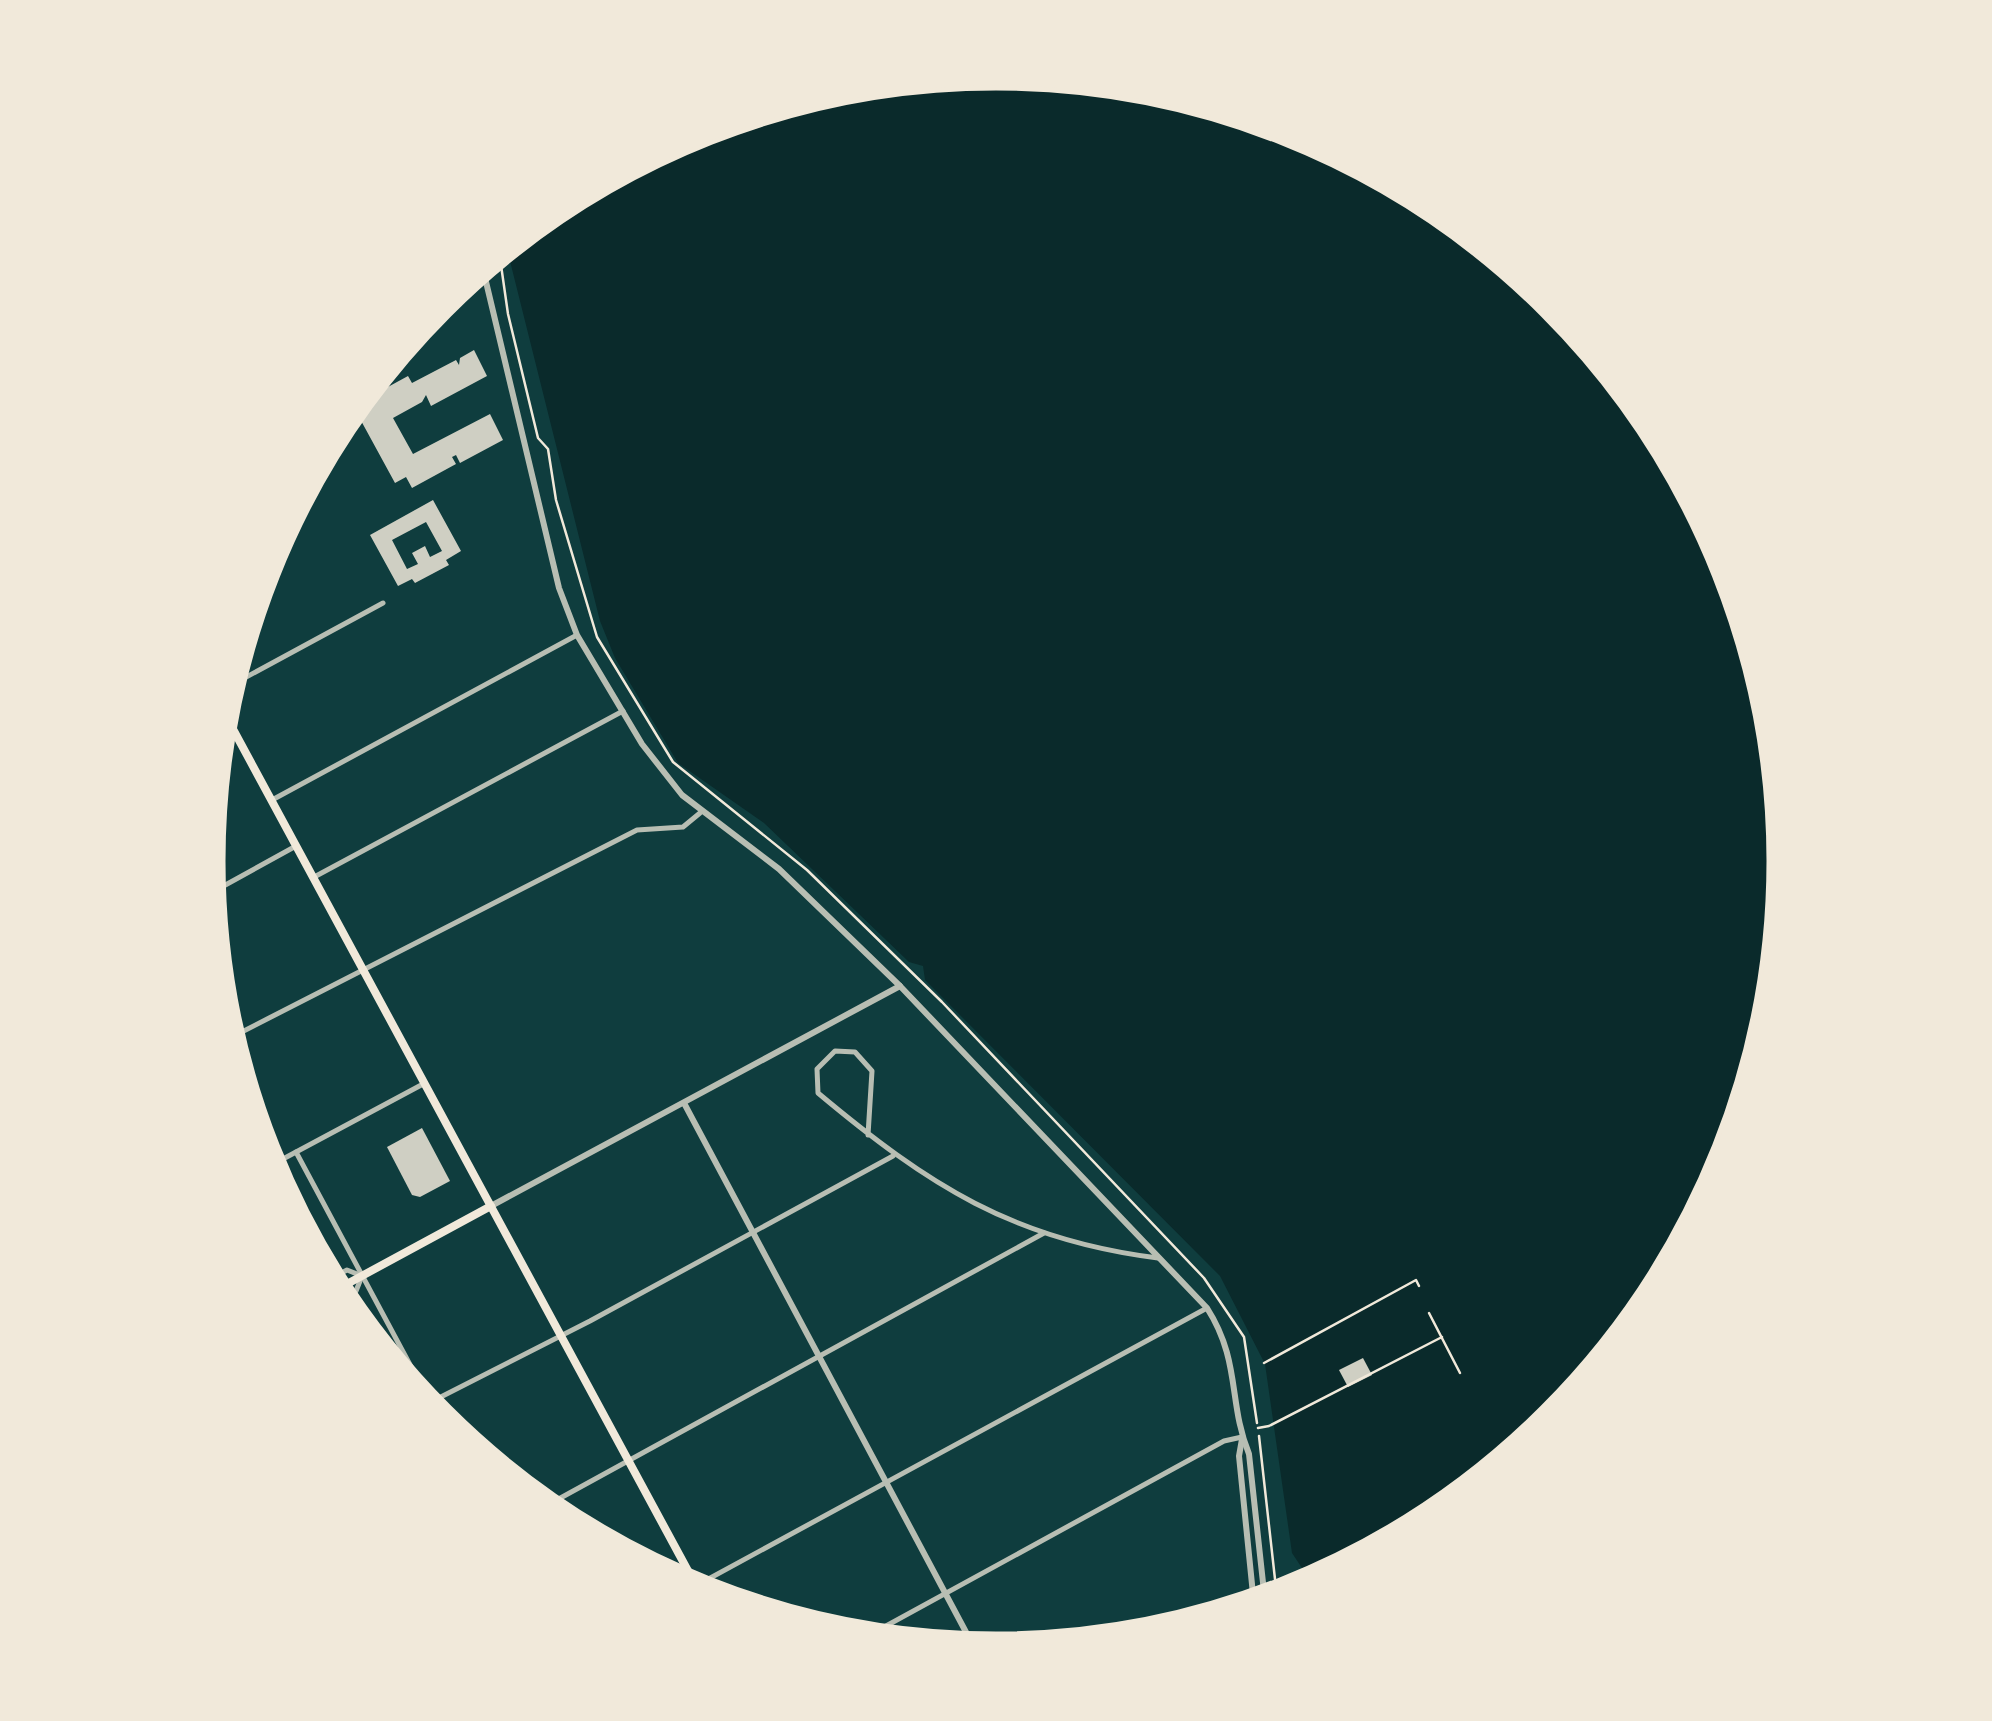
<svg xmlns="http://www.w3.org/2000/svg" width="1992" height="1721" font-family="'DejaVu Sans',sans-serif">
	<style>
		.water { fill: #0a2a2b }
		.building { fill: #cfcfc3; fill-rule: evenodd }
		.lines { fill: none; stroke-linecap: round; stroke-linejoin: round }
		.path { stroke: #f1e9da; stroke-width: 2.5 }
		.minor { stroke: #b8beb3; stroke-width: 5 }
		.tertiary { stroke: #b8beb3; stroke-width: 6 }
		.primary { stroke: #f1e9da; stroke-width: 8 }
		.rim { fill: none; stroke: #f1e9da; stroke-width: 5 }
	</style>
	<rect width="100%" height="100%" fill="#0f3d3e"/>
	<!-- water -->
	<path class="water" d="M997,70C1100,80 1205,89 1301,132C1755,333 1927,879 1654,1299C1603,1376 1511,1468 1434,1519C1398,1542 1357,1560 1319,1580L1302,1568L1292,1553L1265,1364L1220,1276L925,980L923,966L909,962L764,823L678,763L615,658L600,621L506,245C597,170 727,106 843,85C893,76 946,75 997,70Z"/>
	<!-- building -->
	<g class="building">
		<polygon points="474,350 487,376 431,406 426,395 422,402 393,418 413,454 490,414 503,440 460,463 456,455 452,457 456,464 412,488 406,477 395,483 359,417 370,411 364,400 408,376 412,383 456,360 459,365 460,358"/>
		<path d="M433,500L461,551L446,560L449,565L415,583L412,579L398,586L370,535ZM426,522L442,551L430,557L425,546L412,553L418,564L407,569L392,540Z"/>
		<polygon points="422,1128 450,1181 420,1197 412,1195 387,1147"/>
		<polygon points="1363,1358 1372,1375 1348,1387 1339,1370"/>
	</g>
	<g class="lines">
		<!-- path -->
		<g class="path">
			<polyline points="499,251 508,314 538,438 548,449 556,500 597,637 673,762 807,870 942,1002 1204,1278 1244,1337 1257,1423"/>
			<polyline points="1429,1313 1460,1373"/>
			<polyline points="1264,1363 1416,1280 1419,1286"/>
			<polyline points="1258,1428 1269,1426 1442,1337"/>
			<polyline points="1259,1436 1277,1597"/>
		</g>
		<!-- minor -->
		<g class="minor">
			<polyline points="226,688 383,603"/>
			<polyline points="217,743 234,734"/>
			<polyline points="272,800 577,635"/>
			<polyline points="316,876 623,711"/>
			<polyline points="209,894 296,846"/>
			<polyline points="228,1039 637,830 683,827 700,813"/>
			<path d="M868,1135L872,1071L855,1052L835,1051L817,1069L818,1093C928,1185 1013,1240 1158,1258"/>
			<polyline points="296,1152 430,1402"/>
			<polyline points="268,1167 425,1083"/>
			<polyline points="328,1280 347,1270 362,1276 356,1291 339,1300"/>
			<polyline points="425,1405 590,1321 893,1156"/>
			<polyline points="544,1507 1044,1233"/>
			<polyline points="690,1589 1207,1308"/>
			<polyline points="864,1638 1224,1441 1242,1437"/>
		</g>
		<!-- tertiary -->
		<g class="tertiary">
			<path d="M482,265L559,588L577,635L642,744L682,795L779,869L900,986L1207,1308C1241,1361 1228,1403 1249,1454L1265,1601"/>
			<polyline points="684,1103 975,1649"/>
			<polyline points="491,1206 900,986"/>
			<polyline points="1242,1439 1239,1456 1254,1604"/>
		</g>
		<!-- primary -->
		<g class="primary">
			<polyline points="221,707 700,1593"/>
			<polyline points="334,1291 491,1206"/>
		</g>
	</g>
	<!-- crop -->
	<path d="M0 0H1992V1721H0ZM223 861a773 773 0 1 1 1546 0a773 773 0 1 1-1546 0Z" fill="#f1e9da" fill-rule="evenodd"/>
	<path class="rim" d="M223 861a773 773 0 1 1 1546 0a773 773 0 1 1-1546 0Z"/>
</svg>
